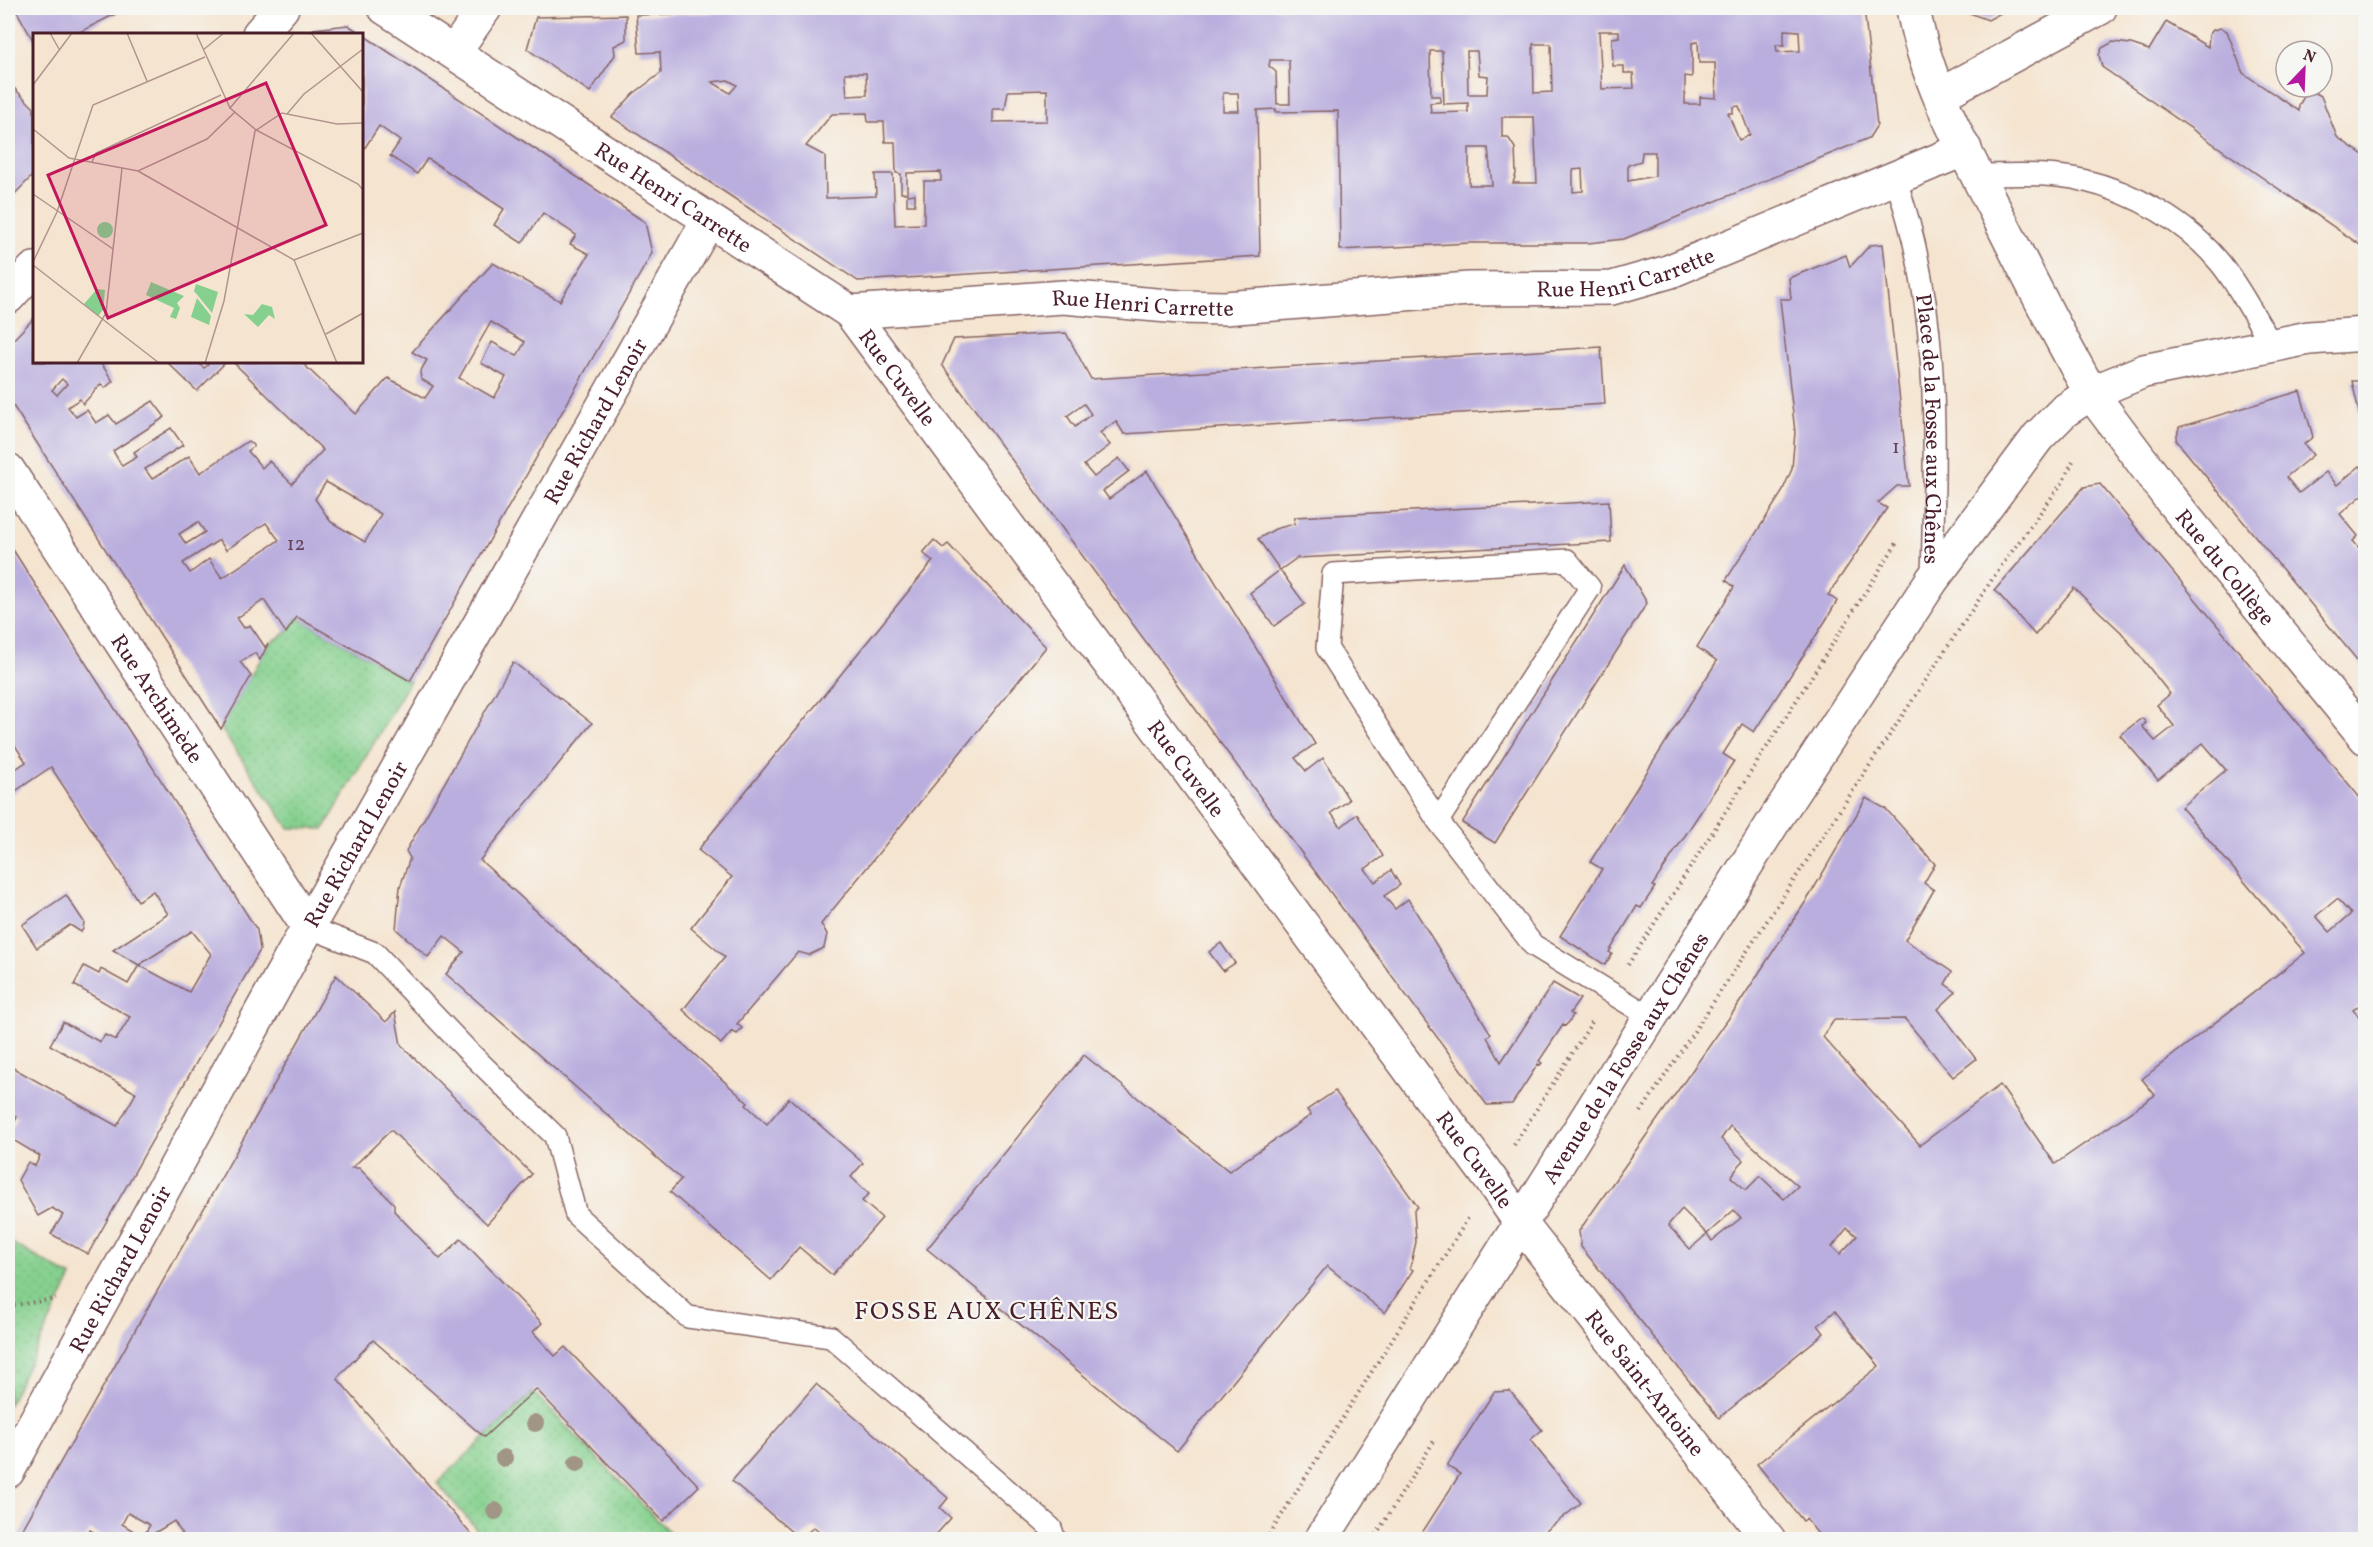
<svg xmlns="http://www.w3.org/2000/svg" width="2373" height="1547" font-family="Vollkorn,serif">
	<style>
		.green { fill: url(#green-dots); stroke: #68785c; stroke-width: 1.5 }
		.building { fill: #baaede; fill-rule: evenodd }
		.lines { fill: none; stroke-linecap: round; stroke-linejoin: round }
		.service-casing { stroke: #866464; stroke-width: 24 }
		.minor-casing { stroke: #866464; stroke-width: 36 }
		.tertiary-casing { stroke: #866464; stroke-width: 36 }
		.path { stroke: #866464; stroke-width: 4; stroke-dasharray: 1.5 4.5; stroke-linecap: butt }
		.service { stroke: #fff; stroke-width: 21 }
		.minor { stroke: #fff; stroke-width: 33 }
		.tertiary { stroke: #fff; stroke-width: 33 }
		.tree { fill: #a19585 }
		.labels { text-anchor: middle; stroke-width: 4.5; stroke-linejoin: round; paint-order: stroke }
		.number-label { font-size: 20px; fill: #664358 }
		.street-label { font-size: 22px; fill: #4a1f2b; stroke: #f6f6f2 }
		.quarter-label { font-size: 26px; letter-spacing: 1.5px; fill: #4a1f2b; stroke: #f6f6f2 }
		.inset-road { fill: none; stroke: #b1958d; stroke-width: 1.5 }
		.view { fill: #c2185b; fill-opacity: 0.15; stroke: #c2185b; stroke-width: 3 }
		.inset-edge { fill: none; stroke: #4a1f2b; stroke-width: 3 }
	</style>
	<defs>
		<pattern id="green-dots" width="8" height="8" patternUnits="userSpaceOnUse" patternTransform="scale(1.5)"><rect width="8" height="8" fill="#85d08e"/><path d="M2 2h.1M6 6h.1" fill="none" stroke="#74b27b" stroke-width="1.8" stroke-linecap="round"/></pattern>
	</defs>
	<rect width="100%" height="100%" fill="#f6f6f2"/>
	<filter id="ink" filterUnits="userSpaceOnUse"><feTurbulence type="fractalNoise" baseFrequency=".0167" numOctaves="2"/><feDisplacementMap in="SourceGraphic" scale="12" xChannelSelector="R" yChannelSelector="G"/><feConvolveMatrix kernelMatrix="1 2 1 2 8 2 1 2 1" color-interpolation-filters="sRGB"/></filter>
	<filter id="wash" filterUnits="userSpaceOnUse"><feTurbulence type="fractalNoise" baseFrequency=".008" numOctaves="4" result="noise"/><feDisplacementMap in="SourceGraphic" scale="24" xChannelSelector="R" yChannelSelector="G"/><feGaussianBlur stdDeviation="1.35" result="paint"/><feColorMatrix in="noise" values="0 0 0 0 0 0 0 0 0 0 0 0 0 0 0 0 0 1.4 0 .05"/><feComposite in="paint" operator="in"/></filter>
	<g filter="url(#wash)">
		<rect width="100%" height="100%" fill="#f5e4cf"/>
		<!-- green -->
		<g class="green">
			<polygon points="297,617 410,681 324,829 289,828 221,729 268,644 286,633"/>
			<polygon points="8,1241 72,1277 8,1406"/>
			<polygon points="533,1392 676,1539 485,1539 437,1483"/>
		</g>
		<g id="blocks">
			<!-- building -->
			<g class="building">
				<polygon points="15,8 127,8 76,34 34,34 34,42"/>
				<path d="M875,8H1864L1877,125L1869,138L1624,239L1588,243H1470L1340,250L1338,111L1276,112V109L1257,110L1260,256L858,281L612,117L633,94L661,73L660,52L639,53L636,15ZM1784,30L1799,31L1800,51L1777,52L1776,45H1784ZM1599,31H1619V37L1612,38L1613,66H1624V73H1633L1634,88L1602,89ZM1698,42L1699,63H1715L1716,98L1700,97V104H1685V76L1692,77V43ZM1533,44H1551L1552,92L1534,93ZM1430,51H1442L1444,104L1468,103V112L1431,113L1430,103L1440,102V96H1431ZM1467,51H1477L1479,75L1488,76L1487,94H1468ZM1270,60H1289L1290,104H1277L1276,72L1269,66ZM845,73H866L867,95L847,96ZM728,80L737,85L730,93L712,82ZM1047,90V121L993,122V109H1005L1008,91ZM1223,93H1238L1239,111H1223ZM1739,106L1750,135L1739,140L1728,113H1733V107ZM867,113L868,122H884L885,142H895L896,173L901,174V193H907V173L941,172V181H924V224L895,225L893,174H875L876,196L826,198L825,156L806,146L832,114ZM1502,117H1534L1537,183H1513L1516,174L1515,148L1508,137H1502ZM1469,148H1488L1492,185H1469ZM1642,152H1655V176L1628,181V165L1641,161ZM1582,169L1583,191L1573,192V170Z"/>
				<polygon points="1966,8 2010,8 1988,20 1967,12"/>
				<polygon points="626,15 626,40 614,46 615,55 590,92 527,49 536,17"/>
				<polygon points="2166,22 2208,47 2209,35 2213,30 2221,28 2227,31 2243,73 2299,111 2299,105 2305,95 2316,93 2321,96 2337,137 2366,157 2366,249 2102,67 2099,55 2102,48 2113,42 2131,44 2149,50"/>
				<path d="M348,25L645,222L652,253L410,681L297,617L286,633L264,600L237,618L244,628L250,625L265,647L268,644L260,660L255,653L240,662L251,676L221,729L8,398V345L34,318V362H100L113,381L105,388L101,384L83,404L80,399L68,407L76,417L87,410L96,423L109,415L116,424L153,401L165,417L113,451L122,466L137,457L134,452L171,428L183,445L145,469L152,479L189,456L200,473L248,441L254,446L248,451L262,468L269,461L292,484L323,450L233,362H301L356,414L388,378L425,398L433,386L421,379L420,372L427,360L412,352L493,263L560,301L589,254L570,244L576,235L543,213L522,243L494,225L504,209L430,160L427,159L417,174L390,156L400,141L379,126L362,152V34H310L314,29ZM491,322L525,342L517,356L492,342L481,363L506,377L494,398L459,378ZM62,379L67,384L57,395L52,390ZM326,482L381,514L365,542L331,522L315,499ZM198,522L205,532L186,544L179,534ZM266,523L279,540L222,578L209,559L190,573L183,563L219,540L226,550Z"/>
				<polygon points="10,84 34,108 34,174 8,201 8,87"/>
				<polygon points="915,194 915,205 907,205 907,195"/>
				<polygon points="1883,244 1909,486 1897,486 1878,503 1887,508 1828,595 1837,601 1826,620 1754,732 1742,724 1723,754 1734,761 1652,886 1655,887 1641,908 1637,906 1609,952 1612,954 1605,965 1560,936 1602,869 1590,862 1717,661 1697,647 1734,587 1726,580 1781,494 1792,469 1795,432 1780,299 1791,299 1789,278 1846,255 1850,267 1870,245"/>
				<path d="M1066,333L1091,379L1601,347L1605,404L1124,434L1116,421L1100,433L1110,445L1084,465L1094,477L1119,458L1129,471L1103,491L1109,499L1147,471L1315,744L1295,758L1306,771L1323,758L1349,800L1331,813L1341,827L1357,814L1383,856L1365,869L1375,882L1391,870L1400,885L1384,896L1395,909L1408,899L1491,1034L1487,1037L1501,1062L1553,983L1580,999L1570,1013L1573,1015L1569,1022L1565,1026L1563,1025L1539,1061L1542,1063L1540,1065L1538,1064L1512,1104L1487,1105L942,365L954,339ZM1084,404L1091,414L1075,427L1067,416Z"/>
				<polygon points="167,362 198,362 204,368 208,365 205,362 226,362 197,391"/>
				<polygon points="2352,381 2366,381 2366,421 2361,421"/>
				<polygon points="2300,391 2313,437 2304,444 2313,455 2286,477 2299,493 2326,472 2337,485 2360,466 2366,473 2366,492 2340,514 2358,536 2353,541 2366,556 2366,671 2176,440 2179,427"/>
				<path d="M2100,484L2366,805V1000L2353,1010L2366,1024V1539H1822L1806,1519L1803,1521L1757,1464L1879,1366L1835,1311L1818,1325L1824,1333L1719,1418L1581,1247L1579,1231L1736,1008L1810,895L1866,798L1886,809L1935,864L1924,883L1934,890L1905,940L1952,972L1945,984L1956,992L1938,1009L1976,1059L1953,1077L1905,1019L1834,1020L1823,1037L1920,1145L2000,1085L2055,1164L2155,1095L2142,1079L2305,953L2181,807L2226,770L2203,743L2158,780L2120,735L2142,718L2146,723L2142,726L2155,741L2174,726L2157,705L2170,694L2121,632L2074,588L2035,635L1995,590L2084,487ZM2337,899L2351,914L2330,932L2316,916ZM1730,1126L1798,1186L1784,1199L1760,1176L1746,1190L1731,1177L1743,1160L1721,1139ZM1682,1209L1707,1234L1734,1210L1741,1218L1712,1241L1707,1234L1690,1249L1668,1225ZM1847,1228L1857,1236L1840,1254L1832,1247Z"/>
				<polygon points="1609,501 1611,542 1297,558 1280,570 1258,539 1275,529 1294,524 1295,517"/>
				<polygon points="934,540 943,548 948,544 1046,647 821,924 827,934 824,948 809,955 798,952 737,1024 742,1028 737,1034 732,1031 721,1044 683,1010 725,957 691,928 732,877 698,850 933,561 923,553"/>
				<polygon points="8,542 257,930 260,950 88,1254 51,1234 63,1215 52,1208 38,1216 18,1180 28,1162 35,1166 40,1156 8,1137 17,1117 8,1112 8,1065 117,1126 136,1093 50,1045 63,1022 100,1042 105,1035 116,1040 130,1017 74,985 84,966 99,974 101,969 128,984 139,965 189,992 211,954 192,931 139,965 113,950 168,914 153,891 138,901 51,767 8,796 8,774 26,762 12,741 8,744"/>
				<polygon points="1625,565 1647,603 1495,843 1462,823"/>
				<polygon points="1280,570 1305,604 1274,626 1250,593"/>
				<polygon points="513,662 592,723 480,860 748,1103 746,1105 767,1124 789,1098 863,1163 851,1177 869,1194 862,1201 882,1218 832,1275 799,1247 771,1280 670,1192 681,1179 446,974 464,952 444,936 428,957 396,929 400,887 410,858 406,851"/>
				<polygon points="66,895 84,922 83,929 81,932 70,925 37,948 22,925"/>
				<polygon points="1221,943 1235,963 1223,971 1209,952"/>
				<path d="M336,975L386,1022L395,1012L401,1045L532,1174L487,1224L391,1130L352,1168H359L394,1204V1211L440,1259L461,1239L542,1323L533,1332L555,1356L565,1347L699,1486L663,1521L536,1389L484,1437L373,1340L337,1378L475,1539H185L174,1521L145,1539H106L90,1530L85,1539H17ZM128,1513L150,1525L143,1537L122,1524Z"/>
				<polygon points="1084,1055 1229,1171 1311,1115 1307,1110 1335,1091 1418,1207 1414,1210 1416,1242 1410,1268 1413,1270 1385,1313 1327,1266 1177,1451 927,1249"/>
				<polygon points="816,1384 948,1498 940,1508 951,1518 932,1539 829,1539 814,1527 800,1539 732,1481"/>
				<polygon points="1510,1391 1542,1430 1530,1440 1581,1503 1536,1539 1418,1539 1460,1474 1447,1466 1494,1392"/>
			</g>
		</g>
	</g>
	<g filter="url(#ink)">
		<use href="#blocks" fill-opacity="0" stroke="#866464" stroke-width="1.5"/>
		<g class="lines">
			<!-- service casing -->
			<g class="service-casing">
				<g id="service">
					<path d="M1977,175C2011,175 2048,172 2082,180C2134,192 2187,222 2221,264C2240,288 2255,318 2272,345"/>
					<path id="s1" d="M1895,178C1942,309 1935,442 1932,578"/>
					<polyline points="1438,821 1590,588 1567,560 1333,574 1327,648 1438,821 1533,945 1652,1018"/>
					<polyline points="308,927 375,953 466,1049 555,1136 576,1215 688,1317 831,1337 1051,1528 1055,1540"/>
				</g>
			</g>
			<!-- minor casing -->
			<g class="minor-casing">
				<g id="minor">
					<path id="s2" d="M385,8L850,312L1063,297L1180,307L1225,308L1469,289L1612,288L1668,272L1965,149"/>
					<path d="M1913,8C1925,79 1962,146 1995,210C2026,272 2057,333 2091,393"/>
					<polyline points="259,34 282,8"/>
					<polyline points="454,52 485,8"/>
					<polyline points="1940,95 2100,8"/>
					<polyline points="8,297 34,269"/>
					<path id="s3" d="M850,312L1491,1180L1522,1225L1769,1540"/>
					<path id="s4" d="M8,470L308,927"/>
					<path id="s5" d="M8,1471L308,927L708,221"/>
				</g>
			</g>
			<!-- tertiary casing -->
			<g class="tertiary-casing">
				<g id="tertiary">
					<path id="s6" d="M2091,393L2171,500L2366,738"/>
					<path id="s7" d="M1321,1540L1776,818L1932,580L2038,437L2064,411L2091,393L2144,371L2309,338L2366,334"/>
				</g>
			</g>
			<!-- path -->
			<g class="path">
				<polyline points="1628,965 1898,541"/>
				<polyline points="1641,1112 1997,572 2062,483 2073,461"/>
				<polyline points="1514,1145 1592,1022"/>
				<polyline points="8,1306 56,1299"/>
				<polyline points="1266,1540 1469,1217"/>
				<polyline points="1373,1540 1434,1441"/>
			</g>
			<!-- service -->
			<use href="#service" class="service"/>
			<!-- minor -->
			<use href="#minor" class="minor"/>
			<!-- tertiary -->
			<use href="#tertiary" class="tertiary"/>
		</g>
		<!-- trees -->
		<g class="tree">
			<circle cx="535" cy="1423" r="9"/>
			<circle cx="504" cy="1458" r="9"/>
			<circle cx="577" cy="1463" r="9"/>
			<circle cx="495" cy="1511" r="9"/>
		</g>
	</g>
	<g class="labels">
		<!-- number labels -->
		<g class="number-label">
			<text x="1896" y="453">1</text>
			<text x="296" y="550">12</text>
		</g>
		<!-- street labels -->
		<g class="street-label">
			<text dy="8" stroke="none"><textPath href="#s2" startOffset="345">Rue Henri Carrette</textPath></text>
			<text dy="8" stroke="none"><textPath href="#s2" startOffset="1335">Rue Henri Carrette</textPath></text>
			<text dy="8" stroke="none"><textPath href="#s2" startOffset="849">Rue Henri Carrette</textPath></text>
			<text dy="8" stroke="none"><textPath href="#s3" startOffset="81">Rue Cuvelle</textPath></text>
			<text dy="8" stroke="none"><textPath href="#s5" startOffset="1203">Rue Richard Lenoir</textPath></text>
			<text dy="8" stroke="none"><textPath href="#s1" startOffset="255">Place de la Fosse aux Chênes</textPath></text>
			<text dy="8" stroke="none"><textPath href="#s6" startOffset="220">Rue du Collège</textPath></text>
			<text dy="8" stroke="none"><textPath href="#s4" startOffset="273">Rue Archimède</textPath></text>
			<text dy="8" stroke="none"><textPath href="#s3" startOffset="567">Rue Cuvelle</textPath></text>
			<text dy="8" stroke="none"><textPath href="#s5" startOffset="717">Rue Richard Lenoir</textPath></text>
			<text dy="8" stroke="none"><textPath href="#s7" startOffset="570">Avenue de la Fosse aux Chênes</textPath></text>
			<text dy="8" stroke="none"><textPath href="#s3" startOffset="1053">Rue Cuvelle</textPath></text>
			<text dy="8" stroke="none"><textPath href="#s5" startOffset="231">Rue Richard Lenoir</textPath></text>
			<text dy="8" stroke="none"><textPath href="#s3" startOffset="1334">Rue Saint-Antoine</textPath></text>
		</g>
		<!-- quarter labels -->
		<g class="quarter-label">
			<text x="987" y="1319">FOSSE AUX CHÊNES</text>
		</g>
	</g>
	<!-- overview -->
	<g transform="translate(33 33)">
		<rect width="330" height="330" fill="#f5e4cf"/>
		<path d="M64 197a8 8 0 1 1 16 0a8 8 0 1 1-16 0ZM118,249L151,263L144,270L147,275L143,286L137,284L141,275L113,262ZM163,251L185,259L179,280L161,258ZM64,256L72,257L70,277L65,283L51,271ZM164,265L178,283L176,292L158,284ZM229,271L239,274L242,286L236,282L225,294L211,281L220,282Z" fill="#85d08e"/>
		<path class="inset-road" d="M17,0L26,16M94,0L114,48M163,0L197,75L223,97L325,151L330,157M278,0L330,59M170,17L191,0M0,52L39,0M197,75L261,0M254,81L271,61L330,16M0,96L36,125L105,138L174,106L202,79M59,129L63,120L188,62M105,138L261,227L304,330M0,161L80,216M261,227L330,200M0,229L24,179L60,72L172,24M0,232L126,330M293,301L330,280M44,330L73,280L89,135M172,330L191,268L222,98L249,80L304,91L330,90"/>
		<path class="view" d="M233,50L293,192L75,285L15,142Z"/>
		<rect width="330" height="330" class="inset-edge"/>
	</g>
	<!-- margin -->
	<rect width="2373" height="1547" fill="none" stroke="#f6f6f2" stroke-width="30"/>
	<!-- north arrow -->
	<g transform="translate(2304 69) rotate(23)"><circle r="28" fill="#f6f6f2" stroke="#b1a0a2" stroke-width="1.5"/>
	<path d="M0-4.5L10 22L0 15L-10 22Z" fill="#b5179e"/>
	<text y="-9" font-size="16" font-weight="bold" text-anchor="middle" fill="#4a1f2b">N</text>
	</g>
</svg>
